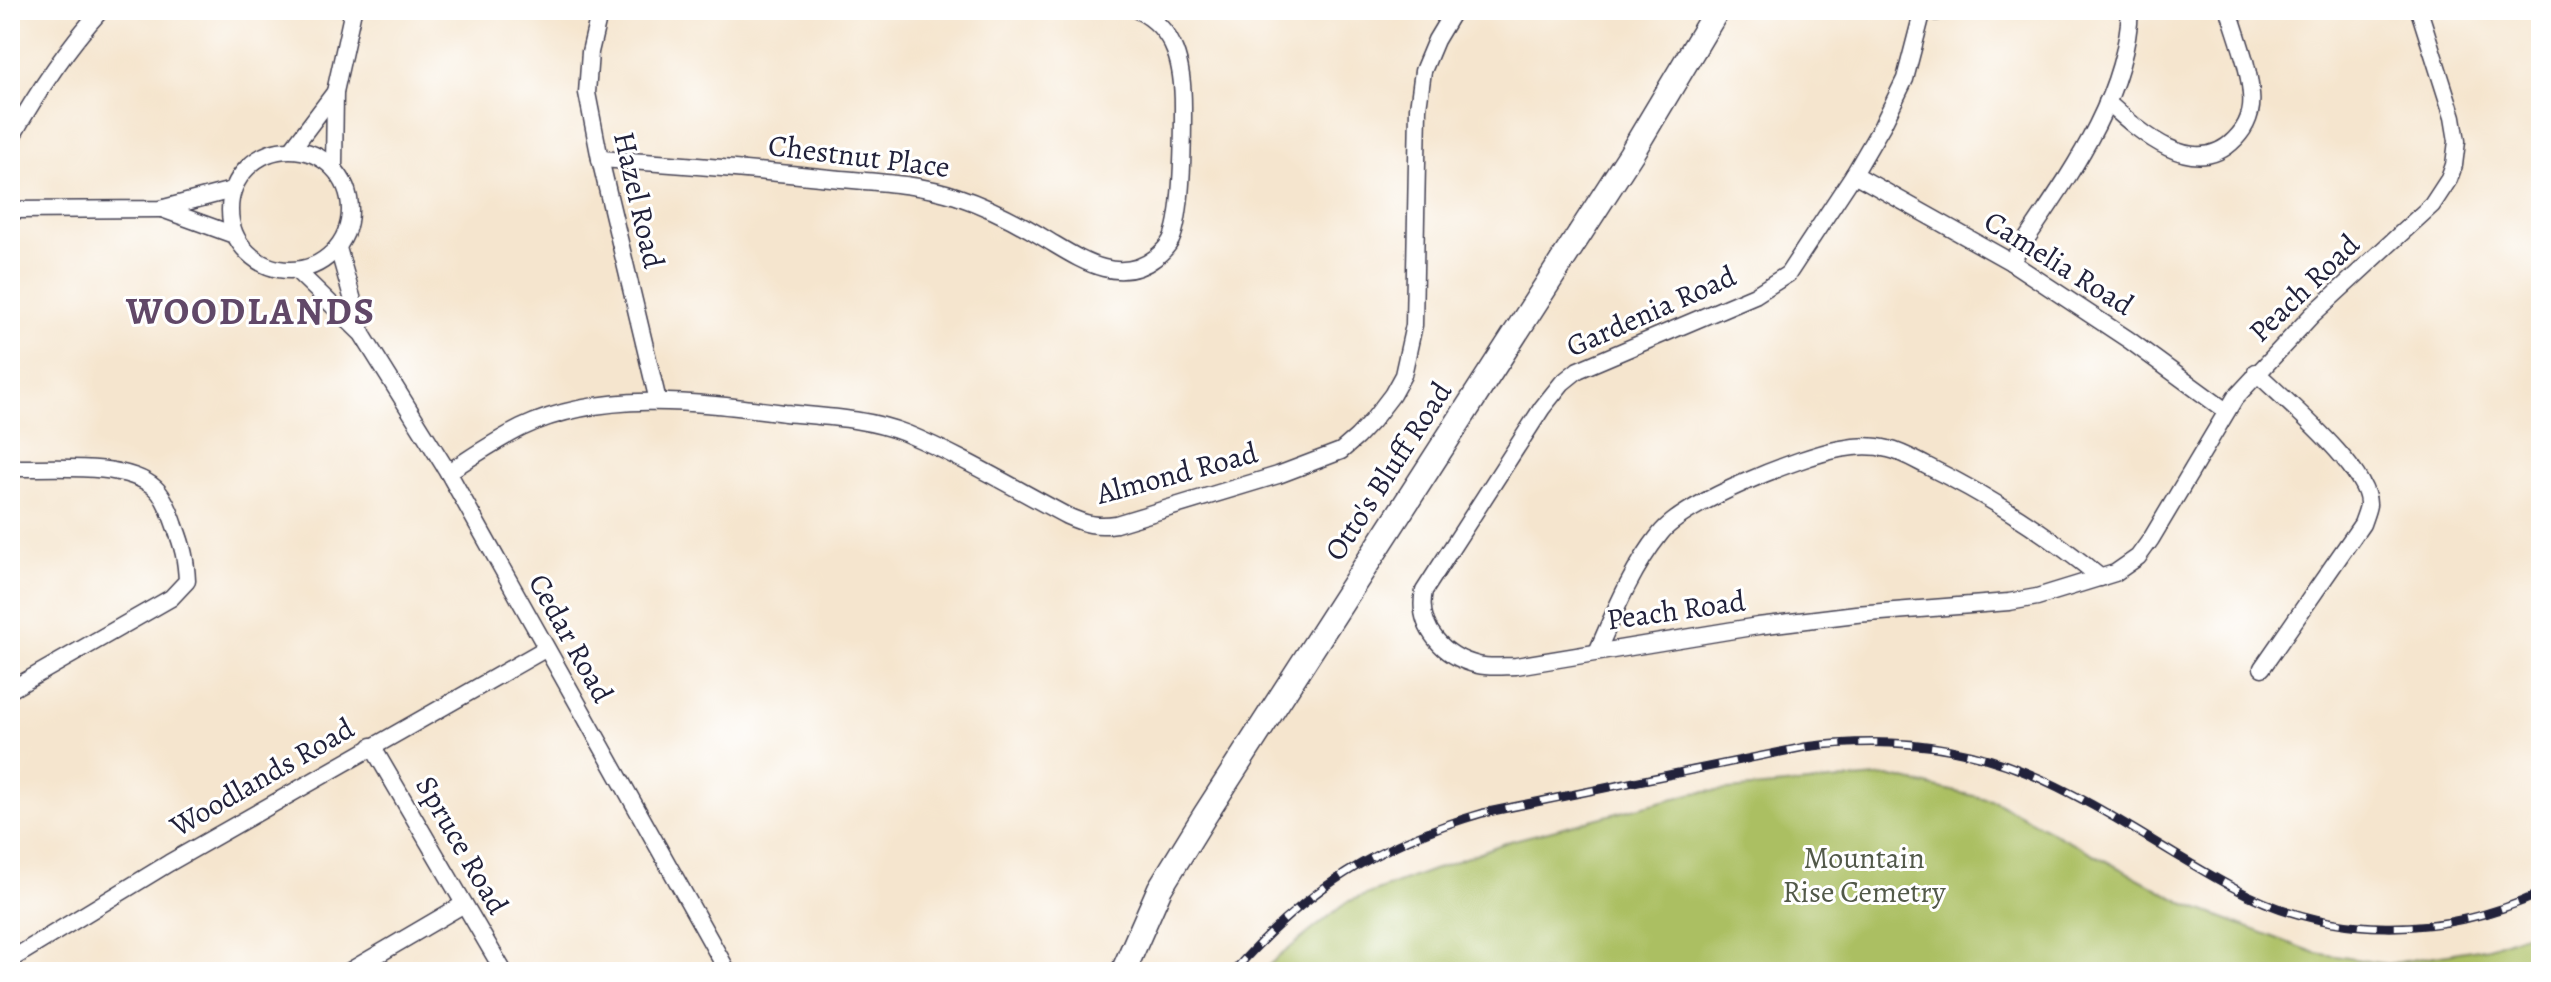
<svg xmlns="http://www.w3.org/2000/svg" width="2551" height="982" font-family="Alegreya,serif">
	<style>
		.green { fill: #abbf62; stroke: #66704e; stroke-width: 2 }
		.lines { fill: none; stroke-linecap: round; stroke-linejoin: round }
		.minor-casing { stroke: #423f51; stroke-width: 19 }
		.secondary-casing { stroke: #423f51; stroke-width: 27 }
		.minor { stroke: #fff; stroke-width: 16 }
		.secondary { stroke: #fff; stroke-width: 24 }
		.rail-casing { stroke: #22223b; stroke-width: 9 }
		.rail { stroke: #fff; stroke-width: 6; stroke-dasharray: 18; stroke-linecap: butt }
		.labels { text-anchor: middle; stroke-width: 6; stroke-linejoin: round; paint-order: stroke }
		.street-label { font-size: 30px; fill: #22223b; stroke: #fff }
		.park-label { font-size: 30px; fill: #525949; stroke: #fff }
		.district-label { font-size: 38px; font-weight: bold; letter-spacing: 2px; fill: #614868; stroke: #fff }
	</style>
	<rect width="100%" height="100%" fill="#fff"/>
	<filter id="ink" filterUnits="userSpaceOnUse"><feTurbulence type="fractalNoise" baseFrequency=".0125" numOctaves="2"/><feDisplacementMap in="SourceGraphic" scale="16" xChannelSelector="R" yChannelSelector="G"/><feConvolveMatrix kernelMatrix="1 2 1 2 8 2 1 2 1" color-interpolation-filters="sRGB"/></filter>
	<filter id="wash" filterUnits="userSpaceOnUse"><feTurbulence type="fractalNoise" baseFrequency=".006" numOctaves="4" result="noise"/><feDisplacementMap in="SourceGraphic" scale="32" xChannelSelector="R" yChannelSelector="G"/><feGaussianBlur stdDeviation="1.8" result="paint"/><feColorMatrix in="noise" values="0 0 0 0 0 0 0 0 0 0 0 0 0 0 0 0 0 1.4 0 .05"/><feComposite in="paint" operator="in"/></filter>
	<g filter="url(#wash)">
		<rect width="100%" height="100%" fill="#f5e5ce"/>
		<!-- green -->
		<polygon class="green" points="1888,776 1995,801 2186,904 2316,953 2387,964 2489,947 2541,928 2541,972 1260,972 1347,902 1510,841 1694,793"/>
	</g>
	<g filter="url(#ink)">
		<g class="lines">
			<!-- minor casing -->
			<g class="minor-casing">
				<g id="minor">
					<polyline points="600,10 590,52 587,93 600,159 658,401"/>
					<path d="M1923,10L1905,79L1882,126L1854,174L1788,274L1755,295L1578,370L1562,383L1542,408L1424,591C1416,627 1444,657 1478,665C1490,668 1504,666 1516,666L1758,626L1856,614L2009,602L2037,597L2115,573L2138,557L2151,539L2235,398L2312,315L2432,205L2449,179L2454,165L2457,141L2453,117L2419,10"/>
					<polyline points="1929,10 1936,12 1952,10"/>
					<path d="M2107,102C2138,130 2194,182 2235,139C2247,127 2253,111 2251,94C2249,66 2237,37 2229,10"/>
					<path d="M10,140C36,94 65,50 101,10"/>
					<polyline points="292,149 335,92"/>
					<circle cx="290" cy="210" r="60"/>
					<path d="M600,159C677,164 753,170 830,178C872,182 916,183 956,196C989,207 1020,223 1049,241C1081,260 1119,286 1155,258C1160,254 1168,246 1171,240C1183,215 1183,138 1183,107C1183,68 1177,29 1137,10"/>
					<polyline points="334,167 335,92 353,10"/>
					<polyline points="1854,174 2011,262 2129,340 2226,411"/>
					<polyline points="162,209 234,235"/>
					<polyline points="10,210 160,209 232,190"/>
					<polyline points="338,248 362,332"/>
					<path d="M2011,262C2061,186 2126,104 2130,10"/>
					<polyline points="297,271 362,334 448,472 728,972"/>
					<path d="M2256,372C2282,398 2370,470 2368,505C2367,511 2364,518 2362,524L2262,668"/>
					<path d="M10,468C50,469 125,461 155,488C165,497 171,514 175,526C183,547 186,559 187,581L171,598L10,690"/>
					<path d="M448,472C472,457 495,441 521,428C603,389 698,402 785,413C826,417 866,418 905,433C961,456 1014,488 1067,516C1085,524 1096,527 1116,524L1278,475L1341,451L1357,437L1372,421L1392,395L1403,375L1414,325L1418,108L1423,71L1436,40L1454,10"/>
					<path d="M1597,652C1615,611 1632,569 1660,534C1683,503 1801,456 1840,449C1855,446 1873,445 1888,449C1902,452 1915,460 1927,466C1989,496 2048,534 2101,578"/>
					<polyline points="372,746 504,972"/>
					<polyline points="10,960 169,863 545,649"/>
					<polyline points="348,972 464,904"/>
				</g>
			</g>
			<!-- secondary casing -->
			<g class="secondary-casing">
				<polyline id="secondary" points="1123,972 1160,888 1205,815 1631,154 1717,10"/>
			</g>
			<!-- minor -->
			<use href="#minor" class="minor"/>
			<!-- secondary -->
			<use href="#secondary" class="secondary"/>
			<!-- rail casing -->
			<g class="rail-casing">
				<path id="rail" d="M1233,972C1306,889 1377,844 1483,813L1805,747C1880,737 1955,743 2025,772C2098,802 2163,850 2232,887C2329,940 2442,939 2541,893"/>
			</g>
			<!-- rail -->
			<use href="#rail" class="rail"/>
		</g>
	</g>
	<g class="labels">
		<!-- street labels -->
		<g class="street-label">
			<text transform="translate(859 156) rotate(7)" y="10">Chestnut Place</text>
			<text transform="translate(639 200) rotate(77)" y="10">Hazel Road</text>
			<text transform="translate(2059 263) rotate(32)" y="10">Camelia Road</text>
			<text transform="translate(2304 288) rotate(-44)" y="10">Peach Road</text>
			<text transform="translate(1651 311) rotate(-24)" y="10">Gardenia Road</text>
			<text transform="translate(1388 471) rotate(-57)" y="10">Otto's Bluff Road</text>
			<text transform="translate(1177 473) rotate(-15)" y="10">Almond Road</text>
			<text transform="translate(1676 610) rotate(-8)" y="10">Peach Road</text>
			<text transform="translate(571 638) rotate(61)" y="10">Cedar Road</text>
			<text transform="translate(262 777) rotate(-30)" y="10">Woodlands Road</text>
			<text transform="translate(462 845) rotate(60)" y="10">Spruce Road</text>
		</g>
		<!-- park labels -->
		<g class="park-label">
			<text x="1864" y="868">Mountain<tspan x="1864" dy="34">Rise Cemetry</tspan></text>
		</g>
		<!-- district labels -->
		<g class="district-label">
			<text x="251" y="324">WOODLANDS</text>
		</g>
	</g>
	<!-- margin -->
	<rect width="2551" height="982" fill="none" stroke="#fff" stroke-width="40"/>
</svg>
